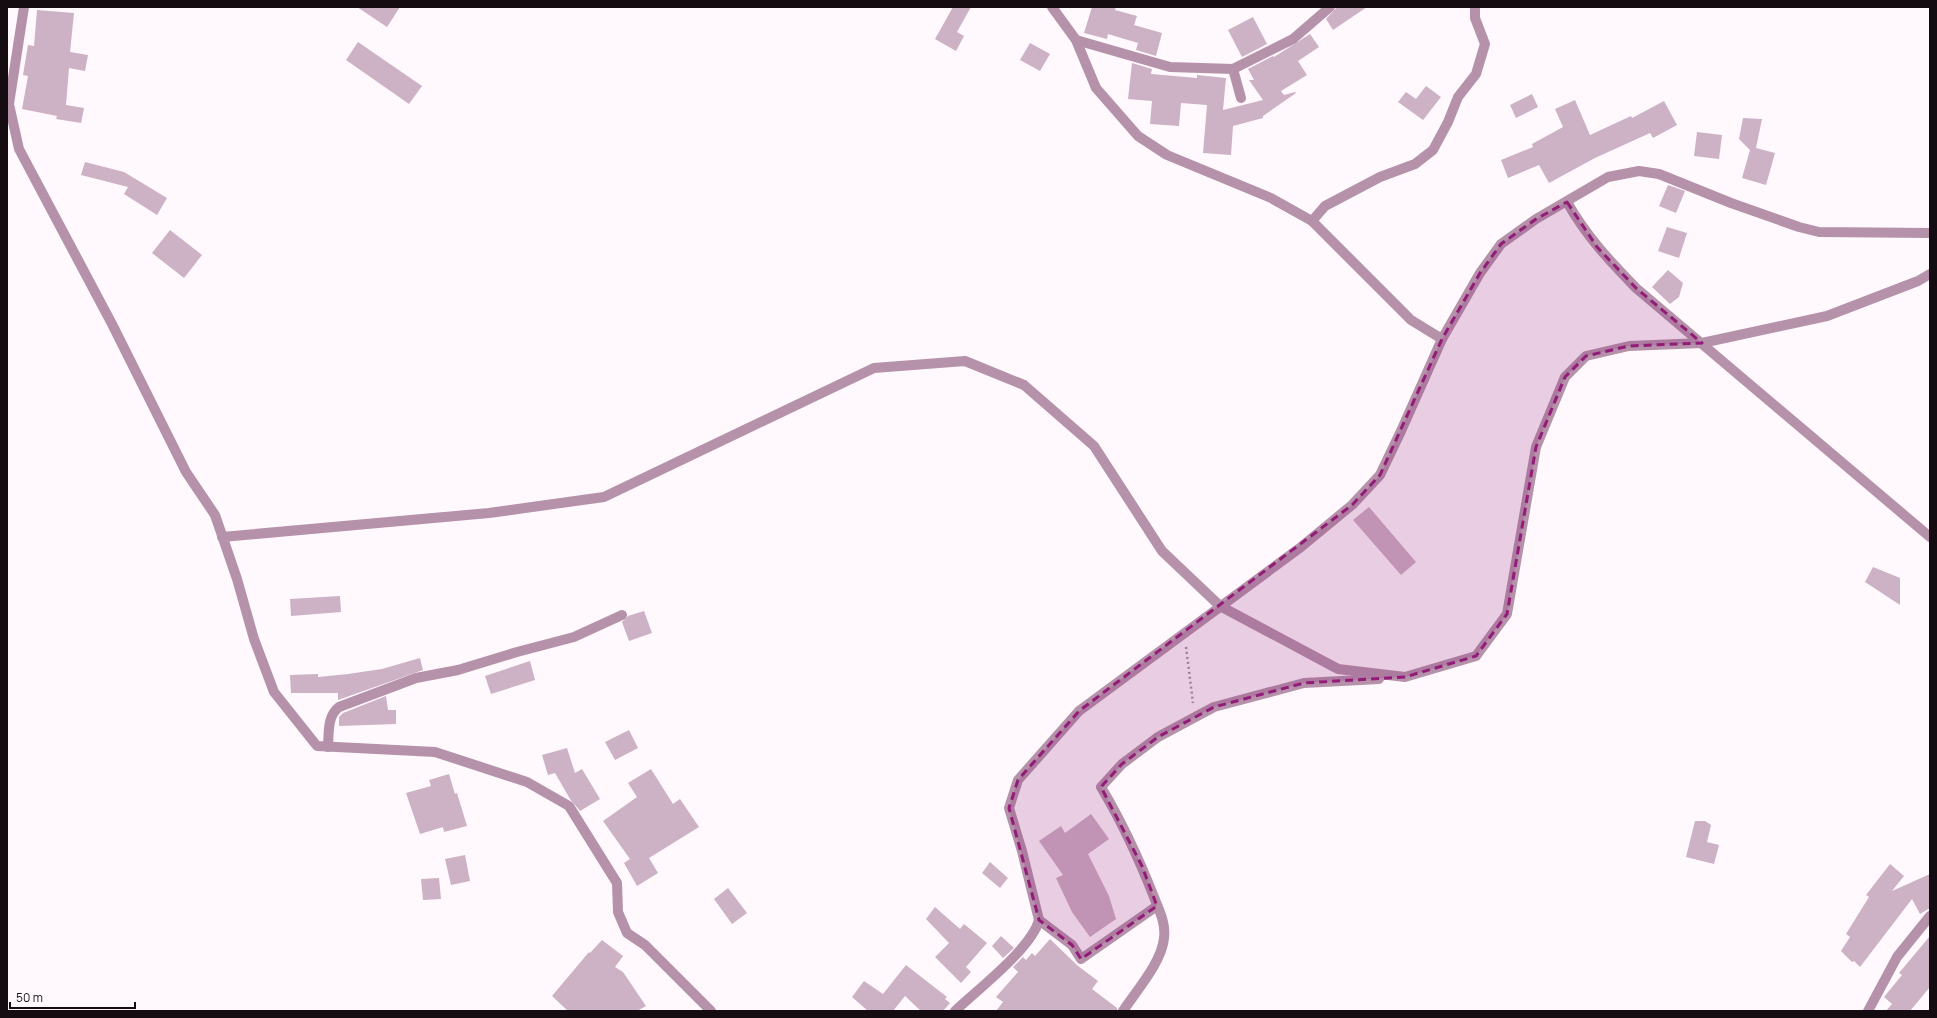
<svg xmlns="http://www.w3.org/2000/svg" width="1937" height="1018" font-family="Manrope,sans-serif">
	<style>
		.building { fill: #cdb1c4 }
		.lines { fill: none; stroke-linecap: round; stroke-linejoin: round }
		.path { stroke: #a0999d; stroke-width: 2.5; stroke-dasharray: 2 3; stroke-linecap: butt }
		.street { stroke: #b592aa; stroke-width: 10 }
		.marked { fill: #931c79; fill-opacity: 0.2; stroke: #931c79; stroke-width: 3; stroke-dasharray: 8 5; stroke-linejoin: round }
	</style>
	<rect width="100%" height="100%" fill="#fff9fd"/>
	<!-- building -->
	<g class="building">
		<polygon points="357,7 400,7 387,27"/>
		<polygon points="953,7 971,7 957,32 964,36 956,51 935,39"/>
		<polygon points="1092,7 1116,7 1115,10 1137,16 1134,25 1162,33 1156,56 1136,50 1138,43 1108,34 1107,39 1084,33"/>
		<polygon points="1337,7 1367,7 1333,30 1326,19"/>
		<polygon points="37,10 74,13 70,52 88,55 85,71 69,68 66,105 84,108 81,123 56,119 57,116 22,109 28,76 23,75 28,45 34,46"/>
		<polygon points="1253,17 1267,44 1242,57 1228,30"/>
		<polygon points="1310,34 1319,47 1298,61 1307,75 1281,91 1284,95 1295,92 1296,93 1263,116 1263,118 1233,126 1231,155 1203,153 1207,105 1181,103 1179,126 1150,124 1152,101 1128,99 1132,63 1152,69 1151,74 1197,78 1197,75 1226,78 1223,110 1263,100 1249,80 1254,80 1248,69 1273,56 1274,57"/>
		<polygon points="358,42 422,86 409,104 346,60"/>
		<polygon points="1030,43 1050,54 1040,71 1020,60"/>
		<polygon points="1426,86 1441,97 1423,120 1398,102 1406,92 1416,99"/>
		<polygon points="1532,94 1538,107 1516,118 1510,105"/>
		<polygon points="1575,100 1590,135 1631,116 1632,118 1664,101 1677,125 1653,138 1650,133 1595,158 1549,183 1539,165 1508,178 1501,160 1533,147 1532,144 1563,127 1555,109"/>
		<polygon points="1743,118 1762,119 1756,148 1775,153 1766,185 1742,178 1750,150 1739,139"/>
		<polygon points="1697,132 1722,135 1719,159 1694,156"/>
		<polygon points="85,162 124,172 167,198 157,215 124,194 128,187 81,175"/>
		<polygon points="1668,185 1685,191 1676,213 1659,206"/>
		<polygon points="1667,227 1687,233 1679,258 1658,251"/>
		<polygon points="170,230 202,255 184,278 152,253"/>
		<polygon points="1668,270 1683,283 1679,297 1670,304 1652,287"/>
		<polygon points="1369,507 1416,562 1401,575 1353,520"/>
		<polygon points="1873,567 1900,578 1900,605 1865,582"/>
		<polygon points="340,596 341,612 291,616 290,599"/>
		<polygon points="644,611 652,633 629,641 622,622 628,616"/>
		<polygon points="420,658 423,670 338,700 338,693 291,693 290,675 318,674 318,677 348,674 382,669"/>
		<polygon points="530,661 535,680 491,694 485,676"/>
		<polygon points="386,696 388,710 396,710 396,724 339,726 339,717 343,713"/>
		<polygon points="629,730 638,748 615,760 605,742"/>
		<polygon points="567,748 575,773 582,769 600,799 580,811 570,799 555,773 548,775 542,755"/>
		<polygon points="651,769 673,804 680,799 699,827 649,858 658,873 637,886 624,863 630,859 603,821 637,797 628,783"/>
		<polygon points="449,774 455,794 457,793 467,826 444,832 443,827 420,834 406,793 431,786 429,780"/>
		<polygon points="1091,814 1109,839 1088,854 1109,896 1116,919 1090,937 1072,912 1056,878 1063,875 1039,841 1061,826 1065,833"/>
		<polygon points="1695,821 1705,821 1711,825 1707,842 1719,845 1714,864 1686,857"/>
		<polygon points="465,855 470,881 451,885 445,859"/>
		<polygon points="990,862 1008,878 1000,888 982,873"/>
		<polygon points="1890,864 1904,876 1892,891 1930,874 1930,908 1920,914 1912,899 1860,967 1854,961 1852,962 1841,951 1850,937 1846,934 1869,897 1866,895"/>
		<polygon points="439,878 441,899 423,900 421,879"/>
		<polygon points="728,888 747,913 732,924 714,899"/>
		<polygon points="935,907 960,929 964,924 987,943 966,967 971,972 961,983 935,957 949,943 926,919"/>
		<polygon points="1001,936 1014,948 1003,958 992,946"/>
		<polygon points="1930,936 1930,987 1910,1011 1886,1011 1892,1004 1884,997 1902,975 1899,973"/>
		<polygon points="1050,939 1078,966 1098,981 1092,989 1117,1008 1117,1011 996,1011 1003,1002 996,997 1018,972 1013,967 1023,957 1026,960 1032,953 1035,956"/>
		<polygon points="602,940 623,956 615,967 623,972 646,1006 637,1011 568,1011 552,996 589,952 590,953"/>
		<polygon points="906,965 947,997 945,999 950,1003 943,1011 921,1011 905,996 893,1011 868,1011 852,997 864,981 883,994"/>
	</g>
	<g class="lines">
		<!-- path -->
		<polyline class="path" points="1186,647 1193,703"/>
		<!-- street -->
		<g class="street">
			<polyline points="24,7 9,104 19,149 112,324 186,472 215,515 237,579 254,639 274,692 317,746 435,752 527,782 569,806 617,883 618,912 627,933 645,945 711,1011"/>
			<polyline points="1052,7 1076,40 1096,88 1138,136 1167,155 1271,198 1312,221 1411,320 1442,339"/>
			<polyline points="1076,40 1170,67 1233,69 1293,39 1330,7"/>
			<polyline points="1233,69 1241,98"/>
			<path d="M1567,202C1587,237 1608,259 1636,288L1930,537"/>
			<polyline points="1312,221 1325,206 1380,177 1415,164 1433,150 1448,122 1458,97 1476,74 1485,44 1475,18 1475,7"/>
			<polyline points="222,537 489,513 604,497 874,368 965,361 1024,385 1094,446 1162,551 1220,606 1338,669 1405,677 1476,656 1507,614 1536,447 1565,377 1586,356 1629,346 1702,343 1827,316 1918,281 1930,274"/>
			<path d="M328,747C329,733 327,716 339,707L416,678L458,670L517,652L574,637L622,615"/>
			<polyline points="1039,920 1072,945 1081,959 1157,906"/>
			<path d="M955,1011C977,990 1032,948 1039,920L1022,851L1009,808L1018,780L1079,711L1301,547L1352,505L1380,475L1401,431L1442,339L1480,273L1501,244L1536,219L1608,177L1639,171L1659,174L1731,203L1799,227L1819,232L1930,233"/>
			<path d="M1123,1011C1136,991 1162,962 1164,938C1166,923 1159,910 1154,897C1139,859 1122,822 1101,787L1122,764L1158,737L1214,707L1304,683L1379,679"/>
			<polyline points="1868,1011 1897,957 1930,916"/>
		</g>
	</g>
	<!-- marked area -->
	<path class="marked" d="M1567,202L1597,247L1636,288L1702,343L1629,346L1586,356L1565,377L1536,447L1507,614L1476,656L1405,677L1304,683L1214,707L1158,737L1122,764L1101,787L1142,866L1157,906L1081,959L1072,945L1039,920L1009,808L1018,780L1079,711L1352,505L1380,475L1442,339L1480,273L1501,244L1536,219Z"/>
	<!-- border -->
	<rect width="1937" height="1018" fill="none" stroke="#150c12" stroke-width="16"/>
	<!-- scale -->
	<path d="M10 1002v6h125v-6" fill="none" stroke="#150c12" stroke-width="2"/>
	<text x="16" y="1002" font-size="12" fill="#150c12" stroke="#fff9fd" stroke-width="3" paint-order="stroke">50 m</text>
</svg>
